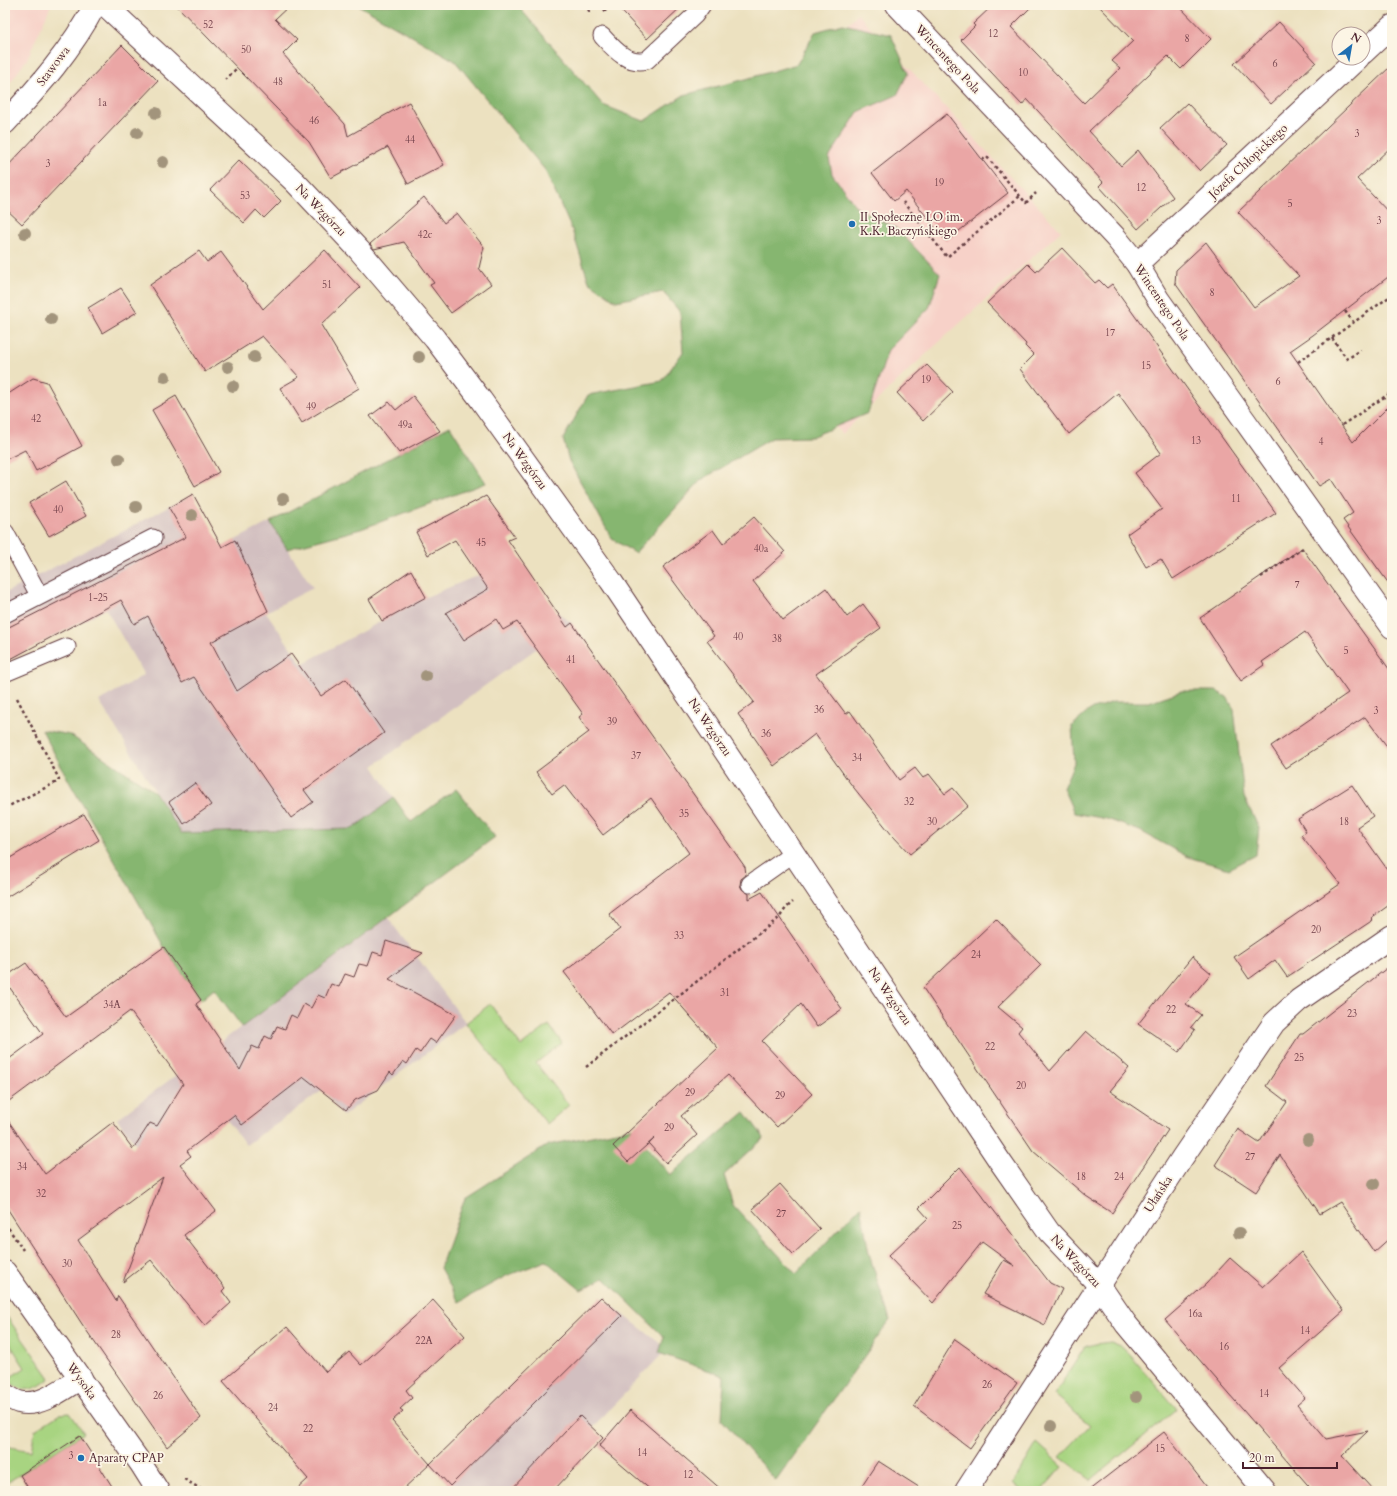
<svg xmlns="http://www.w3.org/2000/svg" width="1397" height="1496" font-family="Cardo,serif">
	<style>
		.built { fill: #f7d1c8 }
		.industrial { fill: #d2bfc0 }
		.green { fill: #a8d481; stroke: #797a56 }
		.forest { fill: #86b66f; stroke: #686a4d }
		.building { fill: #eaa6a5 }
		.lines { fill: none; stroke-linecap: round; stroke-linejoin: round }
		.lane-casing { stroke: #623c41; stroke-width: 19 }
		.street-casing { stroke: #623c41; stroke-width: 24 }
		.secondary-casing { stroke: #623c41; stroke-width: 24 }
		.path { stroke: #623c41; stroke-width: 2.5; stroke-dasharray: 3 3; stroke-linecap: butt }
		.lane { stroke: #fff; stroke-width: 17 }
		.street { stroke: #fff; stroke-width: 22 }
		.secondary { stroke: #fff; stroke-width: 22 }
		.tree { fill: #a2947c }
		.poi-dot { fill: #1f6fb2; stroke: #fcf5e5; stroke-width: 1.5 }
		.labels { text-anchor: middle; stroke-width: 3.5; stroke-linejoin: round; paint-order: stroke }
		.number-label { font-size: 10px; fill: #72414a }
		.street-label { font-size: 12px; fill: #4a1f2b; stroke: #fcf5e5 }
		.poi-label { font-size: 12px; fill: #4a1f2b; stroke: #fcf5e5; text-anchor: start }
	</style>
	<rect width="100%" height="100%" fill="#fcf5e5"/>
	<filter id="ink" filterUnits="userSpaceOnUse"><feTurbulence type="fractalNoise" baseFrequency=".025" numOctaves="2"/><feDisplacementMap in="SourceGraphic" scale="8" xChannelSelector="R" yChannelSelector="G"/><feConvolveMatrix kernelMatrix="1 2 1 2 8 2 1 2 1" color-interpolation-filters="sRGB"/></filter>
	<filter id="wash" filterUnits="userSpaceOnUse"><feTurbulence type="fractalNoise" baseFrequency=".012" numOctaves="4" result="noise"/><feDisplacementMap in="SourceGraphic" scale="16" xChannelSelector="R" yChannelSelector="G"/><feGaussianBlur stdDeviation="0.9" result="paint"/><feColorMatrix in="noise" values="0 0 0 0 0 0 0 0 0 0 0 0 0 0 0 0 0 1.4 0 .05"/><feComposite in="paint" operator="in"/></filter>
	<g filter="url(#wash)">
		<rect width="100%" height="100%" fill="#ece1c0"/>
		<!-- built -->
		<g class="built">
			<polygon points="5,5 51,5 27,59 5,90"/>
			<polygon points="858,14 1061,231 913,366 842,434 727,308 690,175"/>
		</g>
		<!-- industrial -->
		<g class="industrial">
			<polygon points="193,494 207,555 270,522 313,588 266,612 302,664 426,597 496,568 572,623 373,766 394,798 352,829 181,833 99,701 144,675 106,609 5,662 5,593"/>
			<polygon points="388,918 466,1023 343,1116 323,1090 246,1145 218,1108 139,1148 117,1119"/>
			<polygon points="601,1297 667,1349 592,1428 522,1478 510,1491 458,1491 450,1486 430,1464"/>
		</g>
		<!-- green -->
		<g class="green">
			<polygon points="490,1004 521,1046 549,1025 562,1043 536,1063 569,1105 547,1124 466,1023"/>
			<path d="M5,1314L50,1378C35,1391 22,1395 7,1379L25,1368L5,1336Z"/>
			<polygon points="1111,1342 1123,1347 1177,1409 1091,1480 1060,1457 1090,1425 1054,1395 1085,1347 1095,1344"/>
			<polygon points="70,1413 84,1433 5,1484 5,1446 31,1451 35,1430 60,1414"/>
			<polygon points="1037,1443 1063,1466 1041,1491 1022,1491 1013,1483"/>
		</g>
		<!-- forest -->
		<g class="forest">
			<polygon points="358,5 517,5 603,105 644,121 684,95 746,79 797,64 815,32 843,24 891,35 908,73 897,95 858,112 829,158 832,174 857,208 896,228 940,274 929,308 888,350 868,413 811,437 772,438 701,480 635,553 612,539 569,461 563,439 588,395 662,381 683,352 680,312 663,292 616,301 589,282 572,230 545,170 455,61"/>
			<polygon points="450,426 486,483 361,529 287,549 270,522"/>
			<polygon points="1181,691 1216,691 1227,697 1234,709 1244,797 1259,828 1256,855 1229,869 1188,857 1140,831 1107,819 1074,813 1063,788 1074,763 1072,726 1090,710 1113,702 1149,702"/>
			<polygon points="42,730 70,735 155,792 181,833 352,829 394,798 411,822 456,789 495,837 242,1027 214,989 201,1000 164,947 71,785"/>
			<polygon points="745,1112 764,1138 724,1175 733,1205 796,1274 861,1206 869,1254 890,1320 776,1481 722,1420 724,1376 659,1353 664,1337 604,1278 581,1290 546,1261 506,1276 459,1302 440,1268 465,1198 548,1145 631,1128 670,1175"/>
		</g>
		<g id="blocks">
			<!-- building -->
			<g class="building">
				<polygon points="176,5 290,5 275,19 297,40 283,54 345,124 348,136 409,102 444,165 408,184 388,147 331,178 309,142"/>
				<polygon points="616,5 683,5 647,39"/>
				<polygon points="993,5 1033,5 1011,27 1084,103 1120,68 1112,61 1133,41 1098,5 1178,5 1211,39 1181,69 1168,56 1089,131 1121,166 1138,150 1173,197 1138,229 1099,186 1103,182 1027,99 1022,105 961,40 975,26 973,24"/>
				<polygon points="1279,22 1316,62 1271,104 1234,64"/>
				<polygon points="122,45 158,81 22,224 5,208 5,169"/>
				<polygon points="1392,65 1392,146 1357,179 1392,216 1392,274 1313,335 1290,351 1353,442 1392,403 1392,588 1343,520 1353,513 1331,479 1319,486 1175,283 1176,270 1206,242 1254,307 1299,276 1238,212"/>
				<polygon points="1187,103 1227,145 1200,171 1160,128"/>
				<polygon points="947,114 1008,193 946,241 906,191 894,201 872,173"/>
				<polygon points="239,160 281,201 264,218 256,210 244,223 210,190"/>
				<polygon points="424,197 444,223 457,213 484,247 479,268 491,284 451,313 430,285 434,283 404,242 374,249 370,244"/>
				<polygon points="1062,248 1095,283 1099,280 1107,288 1112,284 1276,513 1173,579 1161,559 1146,567 1127,534 1162,509 1135,473 1161,453 1118,393 1069,434 1020,369 1034,355 1025,346 1026,344 987,303 1028,264 1036,272"/>
				<polygon points="325,250 360,288 321,325 359,388 302,423 280,388 299,377 262,336 205,372 150,285 199,251 207,262 221,252 263,309"/>
				<polygon points="121,288 137,312 102,333 88,308"/>
				<polygon points="927,365 953,392 923,421 897,393"/>
				<polygon points="33,378 47,382 82,446 36,471 25,450 5,460 5,396"/>
				<polygon points="176,396 219,472 195,486 152,410"/>
				<polygon points="413,396 440,431 399,453 370,416 389,402 396,410"/>
				<polygon points="66,481 86,516 49,536 29,503"/>
				<polygon points="193,494 222,547 235,540 268,611 211,642 237,691 291,654 321,696 346,679 384,733 304,790 313,802 291,818 194,677 182,683 148,616 134,624 121,600 5,662 5,629 186,537 169,508"/>
				<polygon points="486,496 515,537 508,540 567,627 572,623 745,867 746,875 741,879 740,885 742,889 749,894 749,899 762,892 842,1009 817,1027 801,1004 762,1041 812,1094 777,1127 728,1075 681,1116 697,1135 666,1163 649,1144 656,1137 628,1162 613,1146 718,1048 669,992 612,1035 564,972 620,929 609,914 689,853 651,798 603,835 564,785 552,794 536,772 589,732 579,717 583,714 517,622 503,630 496,619 464,640 446,613 488,589 455,540 428,555 416,532"/>
				<polygon points="754,517 785,552 753,581 783,620 826,588 847,617 863,604 881,628 816,674 846,714 850,711 899,780 915,768 923,778 929,774 945,794 953,788 968,806 910,854 892,835 850,783 815,734 774,766 738,714 754,702 707,641 714,636 663,567 713,530 723,544"/>
				<polygon points="1302,548 1392,673 1392,753 1365,717 1286,768 1271,746 1348,693 1305,632 1262,662 1264,665 1241,681 1200,618"/>
				<polygon points="411,570 426,597 382,621 369,599"/>
				<polygon points="195,783 211,805 184,824 169,802"/>
				<polygon points="1352,785 1373,816 1357,827 1392,876 1392,903 1371,918 1373,920 1287,977 1275,960 1249,979 1234,957 1340,884 1301,835 1306,832 1298,819"/>
				<polygon points="84,814 99,840 5,898 5,861"/>
				<polygon points="996,919 1041,965 998,1007 1022,1027 1018,1032 1050,1071 1086,1031 1129,1068 1110,1091 1168,1130 1112,1213 1086,1196 1033,1151 923,988"/>
				<polygon points="386,941 423,953 389,979 456,1015 436,1043 430,1039 420,1053 416,1050 407,1064 403,1061 393,1075 390,1072 378,1090 355,1100 346,1110 304,1077 242,1125 234,1115 187,1151 191,1156 180,1164 216,1211 184,1235 225,1288 222,1291 231,1303 205,1326 151,1260 123,1282 163,1177 78,1240 116,1301 118,1296 201,1418 167,1447 82,1324 5,1205 5,1116 45,1174 113,1122 133,1149 150,1123 157,1126 183,1084 130,1011 5,1104 5,1062 43,1034 5,981 5,977 26,963 66,1017 164,947 201,1000 196,1004 240,1070 252,1046 259,1049 265,1036 271,1039 277,1026 285,1029 291,1015 297,1018 304,1004 311,1008 318,995 325,998 331,984 339,987 345,974 354,977 359,964 368,966 373,952 382,955"/>
				<polygon points="1192,957 1211,973 1186,1004 1201,1015 1191,1027 1195,1030 1179,1052 1138,1024"/>
				<polygon points="1392,964 1392,1236 1374,1252 1340,1202 1320,1214 1280,1155 1256,1192 1215,1165 1238,1129 1259,1143 1287,1102 1266,1086 1300,1034 1303,1034"/>
				<polygon points="960,1167 1050,1283 1062,1289 1045,1325 983,1294 1004,1260 1015,1266 982,1242 933,1303 888,1256 928,1218 919,1208"/>
				<polygon points="780,1184 820,1229 793,1254 752,1209"/>
				<polygon points="1301,1252 1344,1311 1279,1368 1305,1398 1297,1405 1326,1439 1368,1431 1342,1456 1374,1491 1313,1491 1165,1320 1206,1284 1230,1258 1263,1287"/>
				<polygon points="601,1297 622,1316 450,1486 430,1464"/>
				<polygon points="433,1300 465,1336 406,1390 412,1398 400,1409 403,1411 392,1421 430,1464 401,1491 295,1491 308,1479 223,1381 287,1327 326,1372 349,1352 361,1365"/>
				<polygon points="955,1339 1017,1383 970,1448 914,1406"/>
				<polygon points="630,1410 685,1458 723,1491 652,1491 599,1446"/>
				<polygon points="580,1416 603,1438 553,1491 510,1491"/>
				<polygon points="1164,1432 1210,1491 1088,1491"/>
				<polygon points="80,1436 115,1491 30,1491 20,1475"/>
				<polygon points="878,1461 925,1491 858,1491"/>
			</g>
		</g>
	</g>
	<g filter="url(#ink)">
		<use href="#blocks" fill-opacity="0" stroke="#623c41" stroke-width="1"/>
		<g class="lines">
			<!-- lane casing -->
			<g class="lane-casing">
				<g id="lane">
					<path d="M602,36C614,49 627,65 647,60L695,15L702,5"/>
					<polyline points="5,532 39,595"/>
					<polyline points="5,614 153,538"/>
					<polyline points="5,673 67,647"/>
					<polyline points="750,884 794,853"/>
				</g>
			</g>
			<!-- street casing -->
			<g class="street-casing">
				<g id="street">
					<polyline points="105,5 295,182 359,250 435,339 481,400 611,581 999,1160 1049,1232 1100,1286 1126,1324 1265,1491"/>
					<polyline points="897,5 1116,238 1137,264 1158,299 1392,627"/>
					<polyline points="1363,53 1392,26"/>
					<polyline points="1137,264 1358,58"/>
					<path d="M5,1395C9,1397 15,1401 19,1402C40,1408 64,1388 81,1378"/>
					<polyline points="966,1491 1182,1158 1274,1023 1299,1000 1392,936"/>
				</g>
			</g>
			<!-- secondary casing -->
			<g class="secondary-casing">
				<g id="secondary">
					<path d="M5,123C39,87 72,49 95,5"/>
					<polyline points="5,1272 141,1464 158,1491"/>
				</g>
			</g>
			<!-- path -->
			<g class="path">
				<polyline points="584,5 592,14"/>
				<polyline points="604,11 610,5"/>
				<polyline points="225,80 237,68"/>
				<polyline points="982,160 987,157 1026,203 1036,193"/>
				<polyline points="903,202 947,257 1020,196"/>
				<polyline points="1345,311 1354,323"/>
				<polyline points="1332,338 1347,359 1361,350"/>
				<polyline points="1298,362 1392,295"/>
				<polyline points="1342,425 1392,392"/>
				<polyline points="1261,577 1303,548"/>
				<polyline points="5,808 57,782 59,779 16,696"/>
				<polyline points="586,1067 779,918 786,908 793,902"/>
				<polyline points="5,1223 23,1250"/>
				<polyline points="184,1479 204,1491"/>
			</g>
			<!-- lane -->
			<use href="#lane" class="lane"/>
			<!-- street -->
			<use href="#street" class="street"/>
			<!-- secondary -->
			<use href="#secondary" class="secondary"/>
		</g>
		<!-- trees -->
		<g class="tree">
			<circle cx="156" cy="113" r="6"/>
			<circle cx="137" cy="133" r="6"/>
			<circle cx="163" cy="162" r="6"/>
			<circle cx="25" cy="233" r="6"/>
			<circle cx="51" cy="319" r="6"/>
			<circle cx="254" cy="357" r="6"/>
			<circle cx="419" cy="357" r="6"/>
			<circle cx="228" cy="367" r="6"/>
			<circle cx="165" cy="377" r="6"/>
			<circle cx="233" cy="386" r="6"/>
			<circle cx="119" cy="459" r="6"/>
			<circle cx="283" cy="499" r="6"/>
			<circle cx="136" cy="507" r="6"/>
			<circle cx="192" cy="515" r="6"/>
			<circle cx="426" cy="676" r="6"/>
			<circle cx="1308" cy="1140" r="6"/>
			<circle cx="1374" cy="1184" r="6"/>
			<circle cx="1239" cy="1233" r="6"/>
			<circle cx="1136" cy="1397" r="6"/>
			<circle cx="1051" cy="1426" r="6"/>
		</g>
	</g>
	<!-- markers -->
	<g class="poi-dot">
		<circle cx="852" cy="224" r="4"/>
		<circle cx="81" cy="1458" r="4"/>
	</g>
	<g class="labels">
		<!-- number labels -->
		<g class="number-label">
			<text x="208" y="28">52</text>
			<text x="993" y="37">12</text>
			<text x="1187" y="42">8</text>
			<text x="246" y="53">50</text>
			<text x="1275" y="67">6</text>
			<text x="1023" y="76">10</text>
			<text x="278" y="85">48</text>
			<text x="102" y="106">1a</text>
			<text x="314" y="124">46</text>
			<text x="1357" y="137">3</text>
			<text x="410" y="143">44</text>
			<text x="48" y="167">3</text>
			<text x="939" y="186">19</text>
			<text x="1141" y="191">12</text>
			<text x="245" y="199">53</text>
			<text x="1290" y="207">5</text>
			<text x="1379" y="224">3</text>
			<text x="425" y="238">42c</text>
			<text x="327" y="288">51</text>
			<text x="1212" y="296">8</text>
			<text x="1110" y="336">17</text>
			<text x="1146" y="369">15</text>
			<text x="926" y="383">19</text>
			<text x="1278" y="385">6</text>
			<text x="311" y="410">49</text>
			<text x="36" y="422">42</text>
			<text x="405" y="428">49a</text>
			<text x="1196" y="444">13</text>
			<text x="1321" y="445">4</text>
			<text x="1236" y="502">11</text>
			<text x="58" y="513">40</text>
			<text x="481" y="546">45</text>
			<text x="761" y="552">40a</text>
			<text x="1297" y="588">7</text>
			<text x="98" y="601">1-25</text>
			<text x="738" y="640">40</text>
			<text x="777" y="642">38</text>
			<text x="1346" y="654">5</text>
			<text x="571" y="663">41</text>
			<text x="819" y="713">36</text>
			<text x="1376" y="714">3</text>
			<text x="612" y="725">39</text>
			<text x="766" y="737">36</text>
			<text x="636" y="759">37</text>
			<text x="857" y="761">34</text>
			<text x="909" y="805">32</text>
			<text x="684" y="817">35</text>
			<text x="932" y="825">30</text>
			<text x="1344" y="825">18</text>
			<text x="1316" y="933">20</text>
			<text x="679" y="939">33</text>
			<text x="976" y="958">24</text>
			<text x="725" y="996">31</text>
			<text x="112" y="1008">34A</text>
			<text x="1171" y="1013">22</text>
			<text x="1352" y="1017">23</text>
			<text x="990" y="1050">22</text>
			<text x="1299" y="1061">25</text>
			<text x="1021" y="1089">20</text>
			<text x="690" y="1096">29</text>
			<text x="780" y="1099">29</text>
			<text x="669" y="1131">29</text>
			<text x="1250" y="1160">27</text>
			<text x="22" y="1170">34</text>
			<text x="1081" y="1180">18</text>
			<text x="1119" y="1180">24</text>
			<text x="41" y="1197">32</text>
			<text x="781" y="1217">27</text>
			<text x="957" y="1229">25</text>
			<text x="67" y="1267">30</text>
			<text x="1195" y="1317">16a</text>
			<text x="1305" y="1334">14</text>
			<text x="116" y="1338">28</text>
			<text x="424" y="1344">22A</text>
			<text x="1224" y="1350">16</text>
			<text x="987" y="1388">26</text>
			<text x="1264" y="1397">14</text>
			<text x="158" y="1399">26</text>
			<text x="273" y="1411">24</text>
			<text x="308" y="1432">22</text>
			<text x="1160" y="1452">15</text>
			<text x="642" y="1456">14</text>
			<text x="71" y="1459">3</text>
			<text x="688" y="1478">12</text>
		</g>
		<!-- street labels -->
		<g class="street-label">
			<text transform="translate(948 59) rotate(47)" y="4">Wincentego Pola</text>
			<text transform="translate(53 66) rotate(-53)" y="4">Stawowa</text>
			<text transform="translate(1248 161) rotate(-43)" y="4">Józefa Chłopickiego</text>
			<text transform="translate(321 210) rotate(46)" y="4">Na Wzgórzu</text>
			<text transform="translate(1162 302) rotate(56)" y="4">Wincentego Pola</text>
			<text transform="translate(525 461) rotate(54)" y="4">Na Wzgórzu</text>
			<text transform="translate(710 727) rotate(56)" y="4">Na Wzgórzu</text>
			<text transform="translate(890 996) rotate(56)" y="4">Na Wzgórzu</text>
			<text transform="translate(1158 1194) rotate(-57)" y="4">Ułańska</text>
			<text transform="translate(1076 1261) rotate(47)" y="4">Na Wzgórzu</text>
			<text transform="translate(82 1381) rotate(54)" y="4">Wysoka</text>
		</g>
		<!-- poi labels -->
		<g class="poi-label">
			<text x="860" y="221">II Społeczne LO im.<tspan x="860" dy="14">K.K. Baczyńskiego</tspan></text>
			<text x="89" y="1462">Aparaty CPAP</text>
		</g>
	</g>
	<!-- margin -->
	<rect width="1397" height="1496" fill="none" stroke="#fcf5e5" stroke-width="20"/>
	<!-- north arrow -->
	<g transform="translate(1351 46) rotate(31)"><circle r="19" fill="#fcf5e5" stroke="#b59f9b"/>
	<path d="M0-3L7 15L0 10L-7 15Z" fill="#1f6fb2"/>
	<text y="-6" font-size="11" font-weight="bold" text-anchor="middle" fill="#4a1f2b">N</text>
	</g>
	<!-- scale -->
	<path d="M1243 1462v6h94v-6" fill="none" stroke="#4a1f2b" stroke-width="2"/>
	<text x="1249" y="1462" font-size="12" fill="#4a1f2b" stroke="#fcf5e5" stroke-width="3" paint-order="stroke">20 m</text>
</svg>
